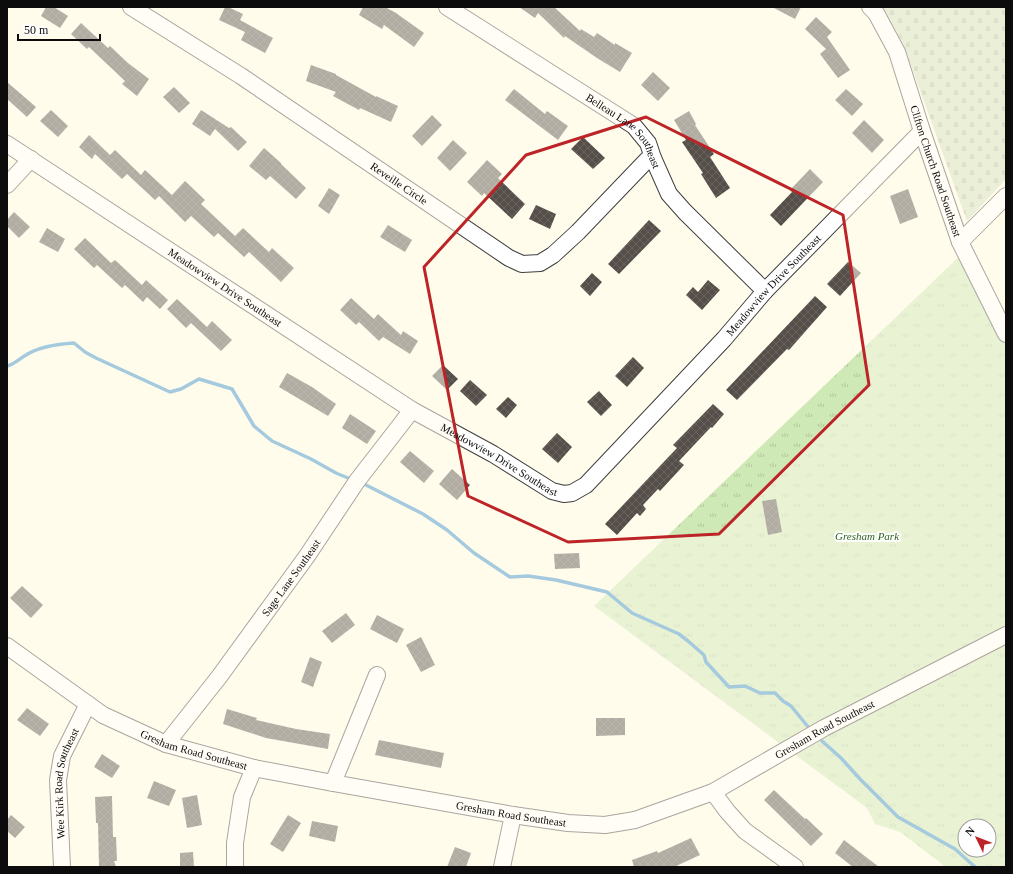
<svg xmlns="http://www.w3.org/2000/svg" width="1013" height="874" font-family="'Times New Roman',serif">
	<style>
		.cemetery { fill: url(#cemetery-stones) }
		.park { fill: url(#park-tufts); fill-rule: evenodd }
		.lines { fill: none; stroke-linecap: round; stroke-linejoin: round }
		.stream { stroke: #388ecd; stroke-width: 3.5 }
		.building { fill: url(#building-cross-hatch) }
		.minor-casing { stroke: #3f3f3f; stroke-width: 18 }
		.minor { stroke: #fff; stroke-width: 16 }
		.marked { fill: none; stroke: #bc2428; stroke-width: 3; stroke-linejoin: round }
		.labels { text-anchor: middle; stroke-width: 4; stroke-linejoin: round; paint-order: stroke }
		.street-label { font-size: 11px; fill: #0c0c0c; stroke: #fff }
		.park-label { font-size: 11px; font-style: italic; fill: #2a641d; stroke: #fff }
	</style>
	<defs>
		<pattern id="cemetery-stones" width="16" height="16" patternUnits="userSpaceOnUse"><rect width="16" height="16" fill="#d4e0be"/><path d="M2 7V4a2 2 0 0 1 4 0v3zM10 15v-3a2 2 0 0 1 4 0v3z" fill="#b5bfa2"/></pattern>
		<pattern id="park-tufts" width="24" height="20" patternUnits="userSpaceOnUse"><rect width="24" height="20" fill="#cfe9b6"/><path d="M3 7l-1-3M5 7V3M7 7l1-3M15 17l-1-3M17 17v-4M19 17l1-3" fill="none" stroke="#b1c79b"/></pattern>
		<pattern id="building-cross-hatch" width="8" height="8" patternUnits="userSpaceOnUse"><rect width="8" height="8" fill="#554e49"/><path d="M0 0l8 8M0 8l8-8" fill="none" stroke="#68635f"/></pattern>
	</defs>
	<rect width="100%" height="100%" fill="#fffcec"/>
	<!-- cemetery -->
	<polygon class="cemetery" points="883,7 1006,7 1006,179 967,221 903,43"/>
	<!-- park -->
	<path class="park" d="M967,249L1006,328V867H946L900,832L875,824L867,808L594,606ZM965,826H989V850H965Z"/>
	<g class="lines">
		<!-- stream -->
		<g class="stream">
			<path d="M7,366C15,364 19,359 26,355C40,346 58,344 74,343L85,352L96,358L170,392L181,389L199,379L232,389L254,426L272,441L311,459L336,473L348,478"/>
			<polyline points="366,485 423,514 447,530 474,553 510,577 528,576 556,580 607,592 632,613 679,634 688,641 704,655 706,662 729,687 745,686 760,693 775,693 783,701 791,706 809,728"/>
			<polyline points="822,741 841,758 860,779 898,817 955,849 975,867"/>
		</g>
	</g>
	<!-- building -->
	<g class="building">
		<polygon points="46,7 54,7 68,16 60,28 41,16"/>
		<polygon points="225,7 228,7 243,14 240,20 273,38 265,53 241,40 245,32 219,20"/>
		<polygon points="363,7 385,7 396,13 424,33 414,47 384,25 382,29 359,15"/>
		<polygon points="519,7 554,7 580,31 581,29 594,37 597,33 615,45 615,43 632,53 620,72 597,58 565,36 564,38 538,13 535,18"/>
		<polygon points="772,7 801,7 795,19"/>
		<polygon points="816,17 832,32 827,37 850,70 838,78 820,54 826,49 805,29"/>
		<polygon points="81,23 108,48 110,46 128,63 149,79 137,96 122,84 125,81 89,47 87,49 71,34"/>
		<polygon points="311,65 336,74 336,75 376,97 376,96 398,106 391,122 360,108 359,110 333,96 336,92 306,81"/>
		<polygon points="653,72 670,88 658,101 641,85"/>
		<polygon points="7,82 36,107 27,117 7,99"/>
		<polygon points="174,87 190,103 179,113 163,97"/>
		<polygon points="514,89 545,114 547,111 568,126 558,140 505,100"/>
		<polygon points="846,89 863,104 852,116 835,100"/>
		<polygon points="51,110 68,126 58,137 40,121"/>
		<polygon points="201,110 229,128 231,127 247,142 238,151 215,129 210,136 192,124"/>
		<polygon points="689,111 696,124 695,125 714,154 710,157 730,188 716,198 701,174 703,173 682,142 686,140 674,120"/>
		<polygon points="432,115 442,125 422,146 412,136"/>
		<polygon points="864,120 884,140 872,153 852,133"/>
		<polygon points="89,135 110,155 115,150 141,175 145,170 172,195 185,181 205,200 201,204 235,236 243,228 269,252 272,248 294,268 281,282 249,252 244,257 218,233 214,237 191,216 185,222 159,196 155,200 127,174 122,179 95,154 92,159 79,147"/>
		<polygon points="583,137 605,158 593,169 571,149"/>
		<polygon points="453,140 467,153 450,171 437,158"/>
		<polygon points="264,148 281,163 281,164 306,188 296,199 270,176 266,180 249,166"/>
		<polygon points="487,160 502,174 498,178 525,204 512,219 484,193 482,196 467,182"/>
		<polygon points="810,169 823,182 781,226 770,215 792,192 790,190"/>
		<polygon points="329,188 340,195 329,214 318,206"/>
		<polygon points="908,189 918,217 900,224 890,196"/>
		<polygon points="536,205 556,214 550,229 529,219"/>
		<polygon points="14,212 30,227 19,238 7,226 7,220"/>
		<polygon points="649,220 661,231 619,274 608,264"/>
		<polygon points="388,225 412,240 405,252 380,237"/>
		<polygon points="47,228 65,239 58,252 39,242"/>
		<polygon points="85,238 111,263 115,260 142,285 146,280 168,300 160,309 147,297 143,302 125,285 122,288 97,265 94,268 74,249"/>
		<polygon points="848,262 861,273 840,296 827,284"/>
		<polygon points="592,273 602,282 590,296 580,286"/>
		<polygon points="708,280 720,290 702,310 686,295 693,287 698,292"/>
		<polygon points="815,296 827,307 789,350 787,349 737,400 726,390"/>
		<polygon points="351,298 374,319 378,314 401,335 403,331 418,341 410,354 383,337 379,341 359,322 356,325 340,310"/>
		<polygon points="177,299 207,327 212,321 232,340 221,351 191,323 186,328 167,309"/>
		<polygon points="633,357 644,368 627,387 615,376"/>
		<polygon points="443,365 458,379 447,390 432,376"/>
		<polygon points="287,373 312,387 336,404 328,416 279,387"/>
		<polygon points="470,380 487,395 476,406 460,391"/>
		<polygon points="599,391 612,405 601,416 587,402"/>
		<polygon points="508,397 517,405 506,418 496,409"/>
		<polygon points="713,404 724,414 712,428 711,427 679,461 684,465 660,491 658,489 643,505 646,509 640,516 637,513 617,535 605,524 677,448 673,445"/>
		<polygon points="350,414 376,431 367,444 342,428"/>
		<polygon points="557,433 572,447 558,463 542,449"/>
		<polygon points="410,451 434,471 424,483 400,462"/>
		<polygon points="452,469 470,485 457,500 439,484"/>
		<polygon points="776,499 782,532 768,535 762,501"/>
		<polygon points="579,553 580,568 555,569 554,554"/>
		<polygon points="22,586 43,605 31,618 10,598"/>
		<polygon points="346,613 355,625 332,643 322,631"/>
		<polygon points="377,615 404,629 397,643 370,629"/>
		<polygon points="421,637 435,665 421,672 406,645"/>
		<polygon points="310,657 322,662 313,687 301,682"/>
		<polygon points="27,708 49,724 40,736 17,720"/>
		<polygon points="227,709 257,718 256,720 296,729 330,734 328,749 266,738 223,724"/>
		<polygon points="596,718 625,718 625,735 596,736"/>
		<polygon points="379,740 444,753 441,768 375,755"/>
		<polygon points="102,754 120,766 112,778 94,767"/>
		<polygon points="154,781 176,790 169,806 147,798"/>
		<polygon points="774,790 805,819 806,818 823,834 811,846 764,800"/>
		<polygon points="197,795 202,825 187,828 182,798"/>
		<polygon points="112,796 113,837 116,837 117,861 114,861 116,867 99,867 98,823 96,823 95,797"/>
		<polygon points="11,815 25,827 15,838 7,831 7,820"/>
		<polygon points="288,815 301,823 283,852 270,844"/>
		<polygon points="312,821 338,826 335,842 309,836"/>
		<polygon points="691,838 700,855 674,867 634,867 632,860 657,851 658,853"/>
		<polygon points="844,840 879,867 853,867 835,853"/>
		<polygon points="455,847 471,853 466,867 447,867"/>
		<polygon points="193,852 194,867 180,867 180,853"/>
	</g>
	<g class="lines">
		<!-- minor casing -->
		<g class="minor-casing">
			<g id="minor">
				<path id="s1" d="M131,7L241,76L509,258L522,264L540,263L553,255L578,232L647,160L653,158"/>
				<path id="s2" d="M447,7L634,126L648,143L653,158L669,194L685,212L765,291"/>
				<path id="s3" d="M870,7L876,13L897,52L922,131L960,242L1006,334"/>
				<path id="s4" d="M7,144L412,410L493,454L552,491L564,494L572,493L586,485L724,339L765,291L922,131"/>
				<polyline points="7,185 31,159"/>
				<polyline points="960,242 1006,196"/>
				<path id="s5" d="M7,646L103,715L166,744L254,768L333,783L513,815L568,823L605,825L635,820L713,792L824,728L1006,635"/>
				<path id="s6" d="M166,744L219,677L307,556L357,481L412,410"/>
				<polyline points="333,783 377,675"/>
				<polyline points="713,792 727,811 745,831 795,867"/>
				<path id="s7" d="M62,867L58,780L62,756L88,704"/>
				<polyline points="235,867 235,843 242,797 254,768"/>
				<polyline points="502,867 513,815"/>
			</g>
		</g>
		<!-- minor -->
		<use href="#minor" class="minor"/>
	</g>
	<!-- marked area -->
	<path d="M0 0H1013V874H0ZM646,117L843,215L869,385L719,534L568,542L468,496L424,267L526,155Z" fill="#fffcec" fill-opacity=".55" fill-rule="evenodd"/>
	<path class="marked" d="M646,117L843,215L869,385L719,534L568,542L468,496L424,267L526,155Z"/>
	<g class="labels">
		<!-- street labels -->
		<g class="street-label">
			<text dy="4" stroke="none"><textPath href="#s2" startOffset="218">Belleau Lane Southeast</textPath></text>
			<text dy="4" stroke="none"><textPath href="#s3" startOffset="178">Clifton Church Road Southeast</textPath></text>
			<text dy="4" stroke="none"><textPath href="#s1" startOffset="321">Reveille Circle</textPath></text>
			<text dy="4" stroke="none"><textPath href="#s4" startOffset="957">Meadowview Drive Southeast</textPath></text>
			<text dy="4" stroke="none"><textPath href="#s4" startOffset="261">Meadowview Drive Southeast</textPath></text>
			<text dy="4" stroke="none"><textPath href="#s4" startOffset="585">Meadowview Drive Southeast</textPath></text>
			<text dy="4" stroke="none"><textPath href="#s6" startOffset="208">Sage Lane Southeast</textPath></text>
			<text dy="4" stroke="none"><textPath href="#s5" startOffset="876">Gresham Road Southeast</textPath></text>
			<text dy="4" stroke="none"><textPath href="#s5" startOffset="216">Gresham Road Southeast</textPath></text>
			<text dy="4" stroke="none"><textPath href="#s7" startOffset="85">Wee Kirk Road Southeast</textPath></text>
			<text dy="4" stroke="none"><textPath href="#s5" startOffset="540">Gresham Road Southeast</textPath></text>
		</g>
		<!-- park labels -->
		<g class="park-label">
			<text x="867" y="540">Gresham Park</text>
		</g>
	</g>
	<!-- border -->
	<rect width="1013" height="874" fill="none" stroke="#0c0c0c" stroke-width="16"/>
	<!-- north arrow -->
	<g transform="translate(977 838) rotate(313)"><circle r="19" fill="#ffffff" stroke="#9e9e9e"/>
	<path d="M0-3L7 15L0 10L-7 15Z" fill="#bc2428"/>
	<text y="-6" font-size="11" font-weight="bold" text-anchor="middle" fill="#0c0c0c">N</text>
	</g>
	<!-- scale -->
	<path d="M18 34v6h82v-6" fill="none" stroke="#0c0c0c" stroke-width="2"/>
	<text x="24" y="34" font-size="12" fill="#0c0c0c" stroke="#ffffff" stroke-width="3" paint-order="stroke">50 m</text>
</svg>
